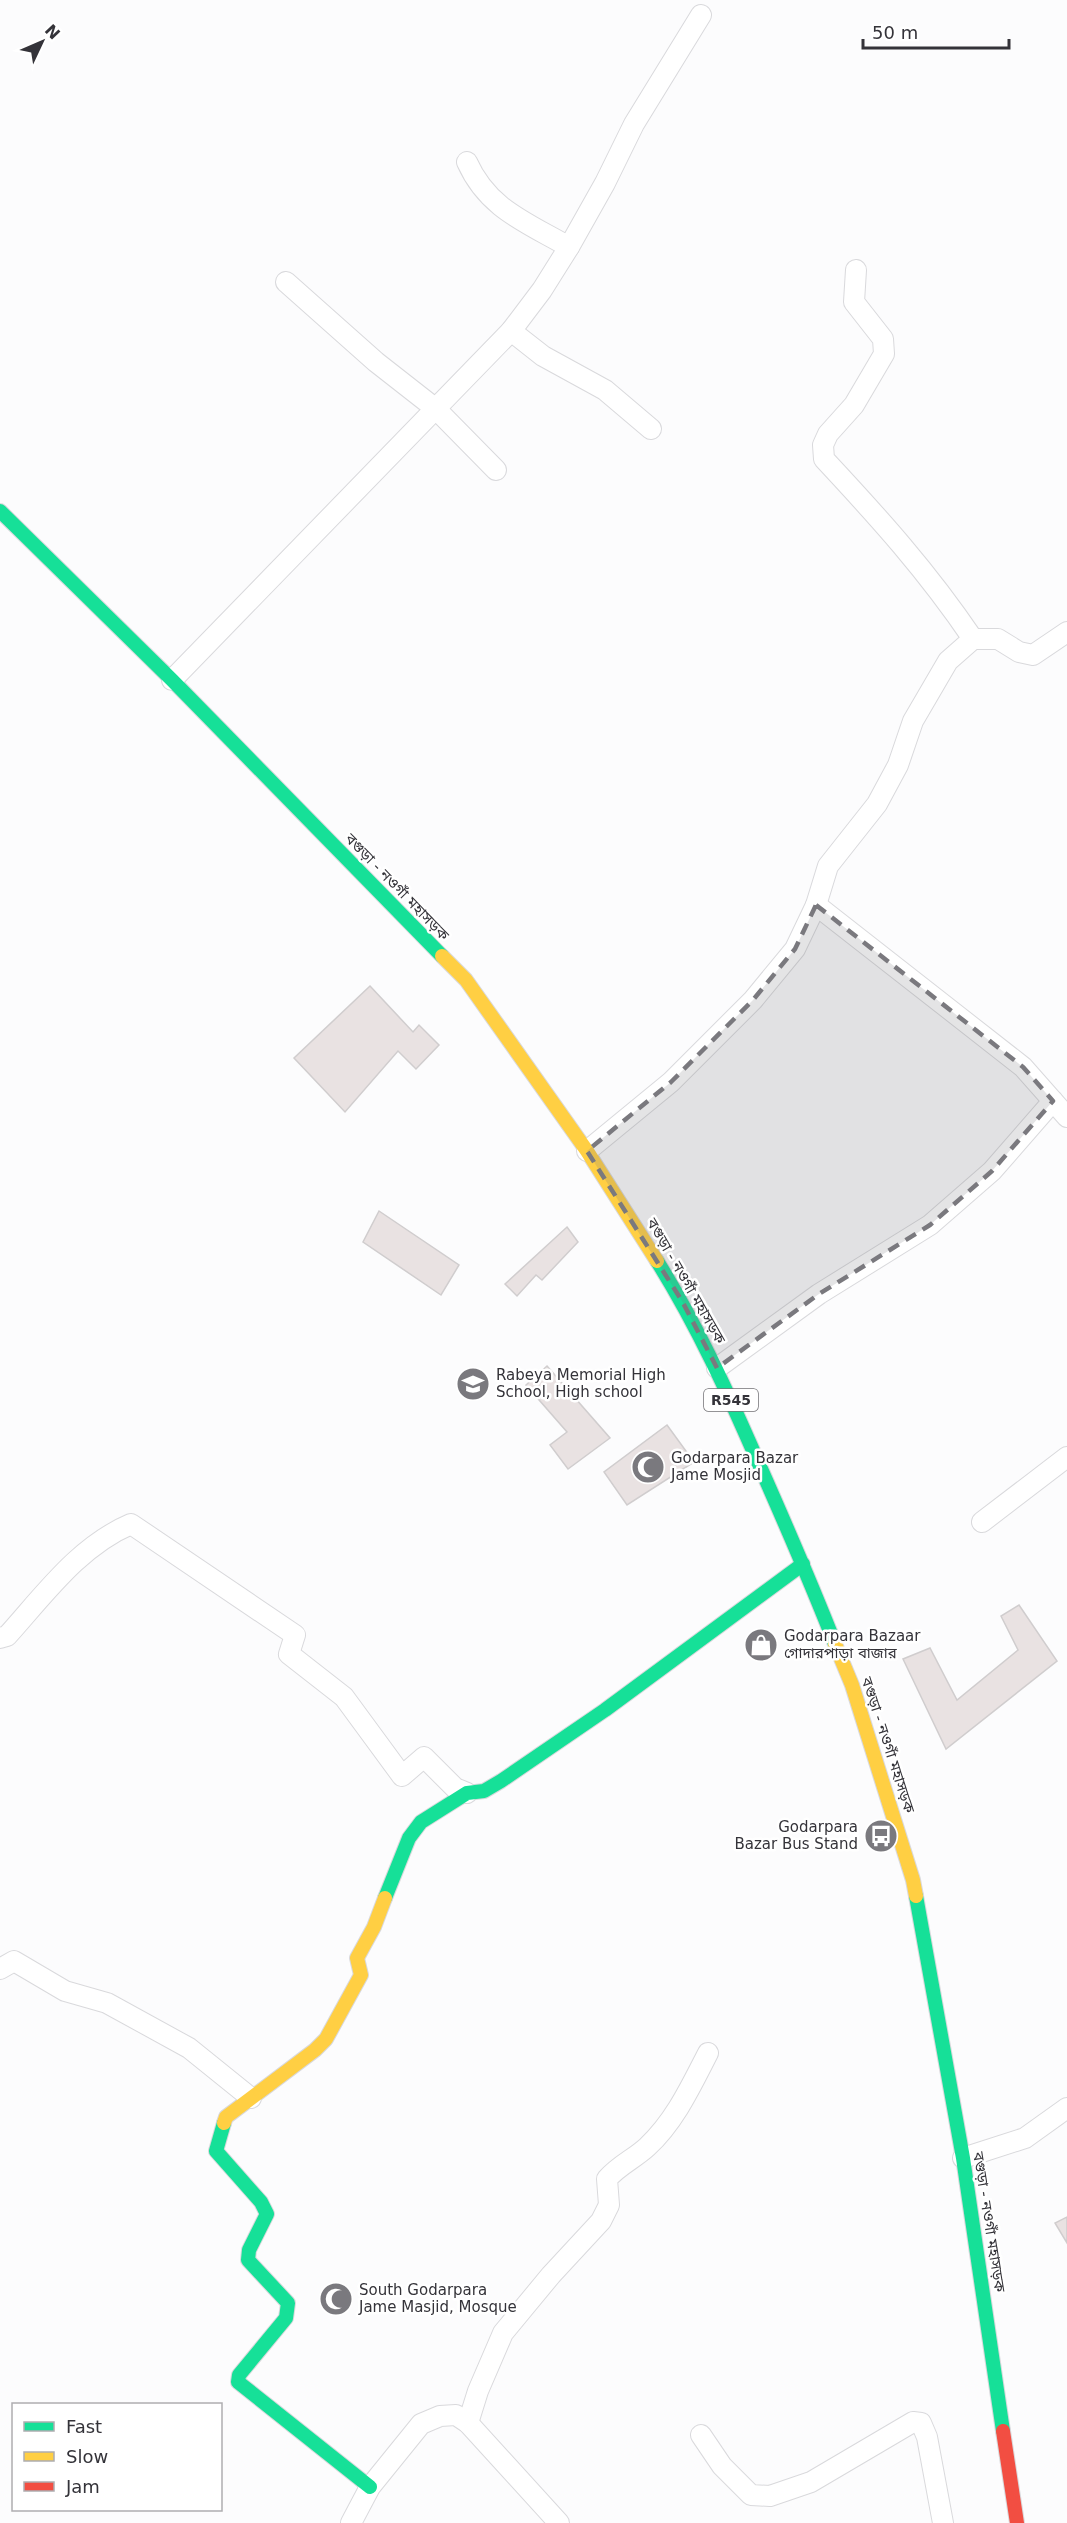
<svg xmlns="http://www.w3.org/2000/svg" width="1067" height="2523" font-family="'DejaVu Sans','Noto Sans Bengali',sans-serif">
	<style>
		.building { fill: #e9e2e2; stroke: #d0cdce; stroke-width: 1.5 }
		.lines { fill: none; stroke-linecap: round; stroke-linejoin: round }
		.street-casing { stroke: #d9d9dc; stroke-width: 22 }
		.fast-casing { stroke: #d9d9dc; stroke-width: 16 }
		.slow-casing { stroke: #d9d9dc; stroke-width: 16 }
		.jam-casing { stroke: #d9d9dc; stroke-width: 16 }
		.street { stroke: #fff; stroke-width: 20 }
		.fast { stroke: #16e098; stroke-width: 14 }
		.slow { stroke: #ffcf43; stroke-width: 14 }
		.jam { stroke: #f24e42; stroke-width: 14 }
		.marked { fill: #7a797e; fill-opacity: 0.2; stroke: #7a797e; stroke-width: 4.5; stroke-dasharray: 12 8; stroke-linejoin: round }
		.labels { text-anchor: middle; stroke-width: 5; stroke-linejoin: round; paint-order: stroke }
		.shield { fill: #fff; stroke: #717074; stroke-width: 1.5 }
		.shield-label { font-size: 14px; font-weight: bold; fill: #343339 }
		.street-label { font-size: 15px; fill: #343339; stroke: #fff }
		.poi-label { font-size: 15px; fill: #343339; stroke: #fff; text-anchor: start }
	</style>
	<rect width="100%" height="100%" fill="#fcfcfd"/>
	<!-- building -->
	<g class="building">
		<polygon points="370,986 413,1032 419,1025 439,1045 416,1069 398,1051 345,1112 294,1058"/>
		<polygon points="379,1211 459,1265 441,1295 363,1242"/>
		<polygon points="567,1227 578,1242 542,1280 536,1275 517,1296 505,1284"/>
		<polygon points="547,1366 610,1438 568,1469 550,1445 567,1432 526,1385"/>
		<polygon points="667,1425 694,1462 627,1505 604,1472"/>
		<polygon points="1019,1605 1057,1661 946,1749 903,1659 930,1648 957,1700 1018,1650 1001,1616"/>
		<polygon points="1067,2217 1067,2243 1055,2223"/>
	</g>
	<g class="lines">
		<!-- street casing -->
		<g class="street-casing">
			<g id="street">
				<path d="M467,162C488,209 526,222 569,247"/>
				<path d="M856,270L854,302L883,339L884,354L854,405L828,434L823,445L824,459C879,518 927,571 973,639"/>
				<polyline points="286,282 376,362 436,409 496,470"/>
				<polyline points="511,331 543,356 605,390 651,429"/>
				<polyline points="172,680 511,331 542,290 569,247 605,183 634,124 701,15"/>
				<polyline points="816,905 828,866 877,804 898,765 913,721 948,661 973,639 998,639 1019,652 1033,655 1067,632"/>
				<polyline points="1053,1101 1067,1117"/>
				<polyline points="587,1151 671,1082 753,1000 795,949 816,905 1023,1067 1053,1101 992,1171 930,1225 819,1294 717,1368"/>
				<polyline points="982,1522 1067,1457"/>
				<path d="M0,1638L7,1636C44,1595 79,1546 131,1524L295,1635L289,1654L344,1697L402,1776L424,1757L455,1788L467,1793"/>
				<polyline points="0,1969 14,1961 65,1991 107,2003 189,2048 251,2098"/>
				<polyline points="963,2158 1025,2138 1067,2108"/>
				<path d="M468,2423L478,2391L503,2333L551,2275L601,2221L609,2205L607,2179C619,2165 634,2159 647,2147C675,2121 691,2086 708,2053"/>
				<polyline points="701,2435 722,2466 751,2495 770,2496 811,2482 913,2422 921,2423 927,2437 943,2523"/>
				<polyline points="351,2523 370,2487 421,2424 440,2416 456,2415 468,2423 559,2523"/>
			</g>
		</g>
		<!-- fast casing -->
		<g class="fast-casing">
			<g id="fast">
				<polyline points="0,511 172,680 442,956"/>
				<path d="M657,1261C697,1325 728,1393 758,1462C785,1523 811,1583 835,1644"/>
				<polyline points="916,1896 963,2158 1003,2431"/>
				<polyline points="385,1898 409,1838 421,1822 467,1793 484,1791 501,1781 605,1710 803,1564"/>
				<polyline points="224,2123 216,2151 261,2202 267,2214 249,2250 248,2260 288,2303 286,2318 239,2375 238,2382 370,2487"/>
			</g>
		</g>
		<!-- slow casing -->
		<g class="slow-casing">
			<g id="slow">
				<polyline points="442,956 466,980 587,1151 657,1261"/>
				<polyline points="835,1644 852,1685 913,1880 916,1896"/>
				<polyline points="224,2123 226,2117 315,2050 326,2039 361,1975 357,1958 374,1927 385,1898"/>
			</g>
		</g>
		<!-- jam casing -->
		<g class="jam-casing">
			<polyline id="jam" points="1003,2431 1017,2523"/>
		</g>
		<!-- street -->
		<use href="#street" class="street"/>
		<!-- fast -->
		<use href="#fast" class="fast"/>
		<!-- slow -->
		<use href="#slow" class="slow"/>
		<!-- jam -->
		<use href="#jam" class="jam"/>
	</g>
	<!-- marked area -->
	<path class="marked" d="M816,905L1023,1067L1053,1101L992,1171L930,1225L819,1294L717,1368L682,1301L587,1151L671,1082L753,1000L795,949Z"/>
	<!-- icons -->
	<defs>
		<g id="school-disc" transform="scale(1.725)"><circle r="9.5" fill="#7a797e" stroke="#fff"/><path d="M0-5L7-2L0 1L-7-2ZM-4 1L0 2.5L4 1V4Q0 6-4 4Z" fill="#fff"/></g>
		<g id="mosque-disc" transform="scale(1.725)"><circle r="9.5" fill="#7a797e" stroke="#fff"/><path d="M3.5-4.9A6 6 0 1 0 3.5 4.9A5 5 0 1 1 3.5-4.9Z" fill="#fff"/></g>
		<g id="shop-disc" transform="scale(1.725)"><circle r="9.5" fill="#7a797e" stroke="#fff"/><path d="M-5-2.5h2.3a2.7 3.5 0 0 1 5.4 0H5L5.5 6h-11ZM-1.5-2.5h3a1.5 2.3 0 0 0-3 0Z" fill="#fff"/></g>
		<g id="bus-disc" transform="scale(1.725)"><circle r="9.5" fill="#7a797e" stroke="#fff"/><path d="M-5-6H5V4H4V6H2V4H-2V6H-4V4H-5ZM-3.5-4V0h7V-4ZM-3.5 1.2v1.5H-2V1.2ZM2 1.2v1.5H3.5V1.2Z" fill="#fff"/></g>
	</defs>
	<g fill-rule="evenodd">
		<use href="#school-disc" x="473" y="1384"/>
		<use href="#mosque-disc" x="648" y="1467"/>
		<use href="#shop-disc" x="761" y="1645"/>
		<use href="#bus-disc" x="881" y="1836"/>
		<use href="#mosque-disc" x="336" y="2299"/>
	</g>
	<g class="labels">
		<!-- shield labels -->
		<rect class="shield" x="704" y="1389" width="54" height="22" rx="4.5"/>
		<g class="shield-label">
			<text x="731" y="1405">R545</text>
		</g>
		<!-- street labels -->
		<g class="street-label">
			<text transform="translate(397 887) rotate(46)" y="5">বগুড়া - নওগাঁ মহাসড়ক</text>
			<text transform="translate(686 1281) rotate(60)" y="5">বগুড়া - নওগাঁ মহাসড়ক</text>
			<text transform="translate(888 1745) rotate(72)" y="5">বগুড়া - নওগাঁ মহাসড়ক</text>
			<text transform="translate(989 2222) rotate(81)" y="5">বগুড়া - নওগাঁ মহাসড়ক</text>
		</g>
		<!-- poi labels -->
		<g class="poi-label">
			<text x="496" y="1380">Rabeya Memorial High<tspan x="496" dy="17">School, High school</tspan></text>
			<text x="671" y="1463">Godarpara Bazar<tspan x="671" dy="17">Jame Mosjid</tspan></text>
			<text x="784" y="1641">Godarpara Bazaar<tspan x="784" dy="17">গোদারপাড়া বাজার</tspan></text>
			<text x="858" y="1832" text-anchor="end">Godarpara<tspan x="858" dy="17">Bazar Bus Stand</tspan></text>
			<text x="359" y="2295">South Godarpara<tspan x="359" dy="17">Jame Masjid, Mosque</tspan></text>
		</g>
	</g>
	<!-- legend -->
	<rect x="12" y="2403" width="210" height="108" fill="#ffffff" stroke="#aeadb0" stroke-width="1.5"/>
	<rect x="24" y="2422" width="30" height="9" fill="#16e098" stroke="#aeadb0" stroke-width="1.5"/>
	<text x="66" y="2433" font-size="18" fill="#343339">Fast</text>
	<rect x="24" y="2452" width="30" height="9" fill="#ffcf43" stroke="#aeadb0" stroke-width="1.5"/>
	<text x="66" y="2463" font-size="18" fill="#343339">Slow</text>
	<rect x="24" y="2482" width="30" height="9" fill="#f24e42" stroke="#aeadb0" stroke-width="1.5"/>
	<text x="66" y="2493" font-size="18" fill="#343339">Jam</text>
	<!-- north arrow -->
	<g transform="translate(42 42) rotate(46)" stroke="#ffffff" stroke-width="4.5" paint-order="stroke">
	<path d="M0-4.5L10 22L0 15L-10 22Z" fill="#343339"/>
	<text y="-9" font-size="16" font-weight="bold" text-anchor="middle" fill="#343339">N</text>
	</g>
	<!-- scale -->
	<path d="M863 39v9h146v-9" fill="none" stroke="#343339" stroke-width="3"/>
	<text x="872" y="39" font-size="18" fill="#343339" stroke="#ffffff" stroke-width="4.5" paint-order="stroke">50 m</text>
</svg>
